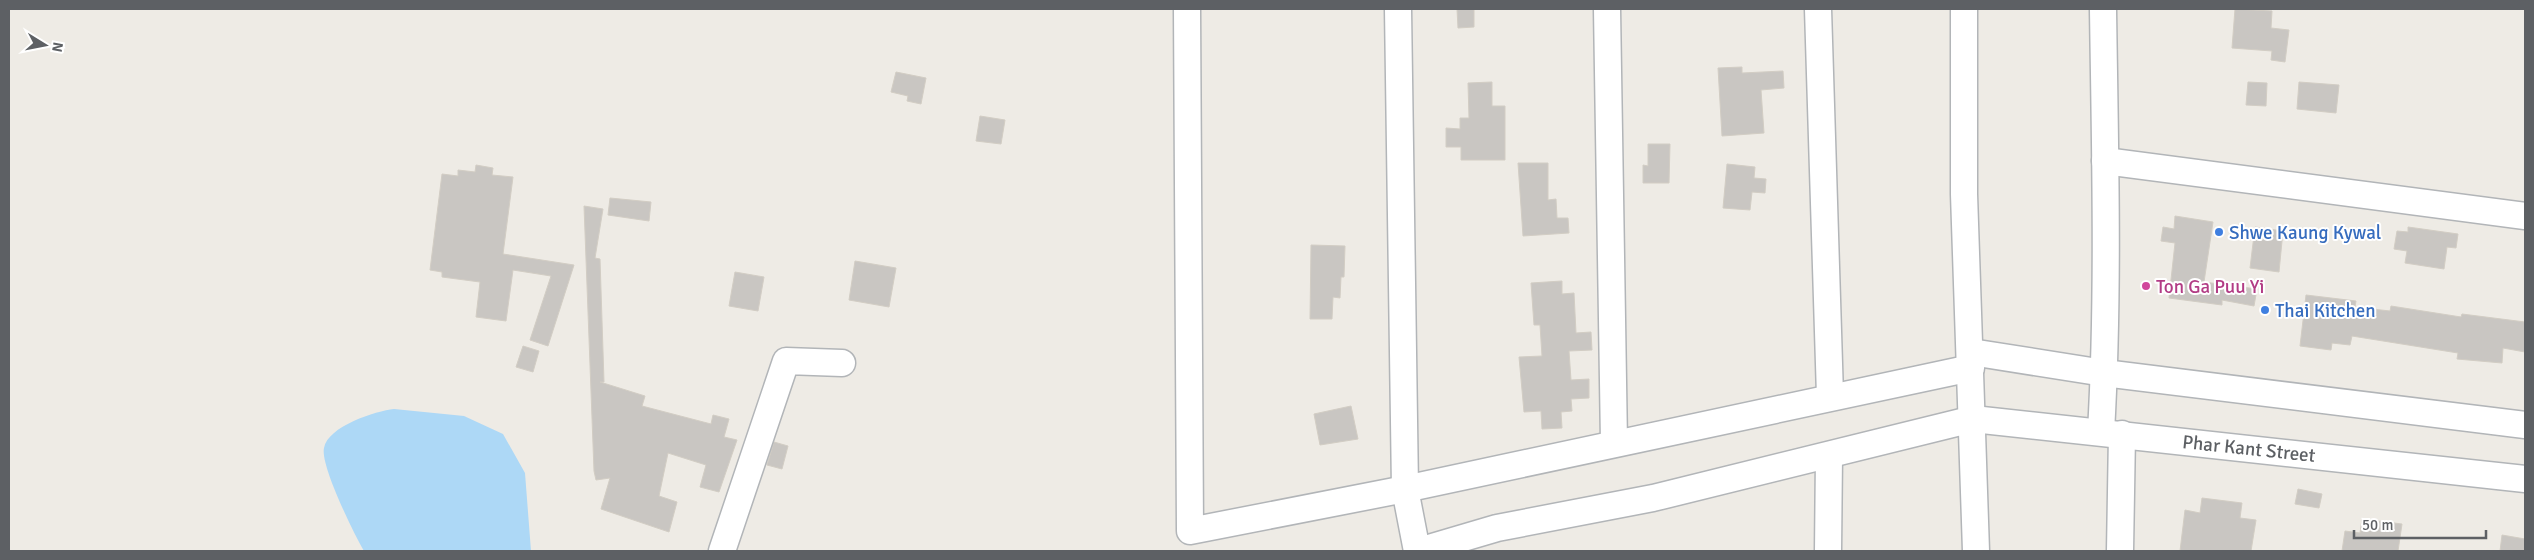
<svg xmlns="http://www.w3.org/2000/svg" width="2534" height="560" font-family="Signika,sans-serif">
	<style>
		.water { fill: #add8f6 }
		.building { fill: #c9c6c2; stroke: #d2cdc4 }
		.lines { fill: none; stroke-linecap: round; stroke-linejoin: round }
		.minor-casing { stroke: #b2b5b8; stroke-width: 29 }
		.minor { stroke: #fff; stroke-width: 26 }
		.shop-dot { fill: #3f7fe0; stroke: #fff; stroke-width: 2 }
		.hotel-dot { fill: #d1479c; stroke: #fff; stroke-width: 2 }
		.labels { text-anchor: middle; stroke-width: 4; stroke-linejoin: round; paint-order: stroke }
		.shop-label { font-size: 19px; fill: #366cbe; stroke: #fff; text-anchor: start }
		.hotel-label { font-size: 19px; fill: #b23c85; stroke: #fff; text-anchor: start }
		.street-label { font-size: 19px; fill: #5d6064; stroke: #fff }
	</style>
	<rect width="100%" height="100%" fill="#eeebe5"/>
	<!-- water -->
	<path class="water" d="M394,409L464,416L503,434L525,473L531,551H364C354,534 320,465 324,448C328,426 376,411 394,409Z"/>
	<!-- building -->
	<g class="building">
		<polygon points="1457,9 1474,9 1474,27 1458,28"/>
		<polygon points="2235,9 2272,11 2271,28 2289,30 2285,62 2271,60 2272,51 2232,48"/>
		<polygon points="1742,67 1742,73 1783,71 1784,88 1761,90 1764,133 1722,136 1718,68"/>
		<polygon points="896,72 926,78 921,104 907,101 908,96 891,92"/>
		<polygon points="1492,82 1492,106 1505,106 1505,160 1461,160 1461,147 1446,147 1446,128 1460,129 1460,118 1469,118 1468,83"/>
		<polygon points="2248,82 2267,83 2266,106 2246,105"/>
		<polygon points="2299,82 2339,85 2336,113 2297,109"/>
		<polygon points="980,116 1005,120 1001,144 976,141"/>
		<polygon points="1648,144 1670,144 1669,183 1643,183 1643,165 1648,166"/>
		<polygon points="1518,163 1548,163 1548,200 1556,199 1557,218 1568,218 1569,233 1523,236"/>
		<polygon points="1727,164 1755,167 1754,178 1766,179 1765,193 1752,192 1750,210 1723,208"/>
		<polygon points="476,165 493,168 492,175 513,177 503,254 574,265 548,346 530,340 551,276 513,270 506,321 476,317 480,282 442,277 442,272 430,270 442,174 458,176 458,170 475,172"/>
		<polygon points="610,198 651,202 649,221 608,215"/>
		<polygon points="584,206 603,209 595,258 600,259 604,382 600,382 645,396 642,406 711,424 713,415 729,419 724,437 737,440 719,492 700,487 706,465 668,453 659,496 677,502 669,532 601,509 610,478 596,480 594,471"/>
		<polygon points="2175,216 2213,222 2204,282 2257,289 2254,306 2222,300 2222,305 2169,298 2175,243 2161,241 2163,227 2174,229"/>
		<polygon points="2255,227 2283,231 2279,272 2250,268"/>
		<polygon points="2408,227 2458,234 2456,248 2447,247 2444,269 2405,263 2407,251 2394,249 2397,231 2408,232"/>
		<polygon points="1311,245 1345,246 1344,277 1341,277 1340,298 1333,297 1332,319 1310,319"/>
		<polygon points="855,261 896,268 889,307 849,300"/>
		<polygon points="735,272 764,277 758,311 729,306"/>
		<polygon points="1562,281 1562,294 1574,293 1576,333 1591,332 1592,350 1569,351 1571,380 1589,379 1589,398 1571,399 1572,411 1561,412 1562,428 1542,429 1541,411 1524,412 1519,357 1542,356 1540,325 1534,325 1531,283"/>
		<polygon points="2306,295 2356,301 2355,307 2390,311 2391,306 2461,317 2462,314 2525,322 2525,352 2503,348 2502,363 2457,359 2458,353 2352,336 2350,345 2332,343 2331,350 2300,346"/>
		<polygon points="523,346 539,351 533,372 516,367"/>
		<polygon points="1351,406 1358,439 1320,445 1314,414"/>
		<polygon points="774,442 788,446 782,469 767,465"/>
		<polygon points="2298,489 2322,494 2319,508 2295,504"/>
		<polygon points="2202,498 2242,503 2240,518 2256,520 2251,551 2180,551 2185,510 2200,513"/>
		<polygon points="2362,519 2402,524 2398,551 2342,551 2345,531 2360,533"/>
		<polygon points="2502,535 2525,539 2525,551 2500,551"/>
	</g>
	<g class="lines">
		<!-- minor casing -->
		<g class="minor-casing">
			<g id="minor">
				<polyline points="1187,9 1190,531 1405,489 1971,368"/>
				<polyline points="1398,9 1405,489 1417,551"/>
				<polyline points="1607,9 1614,443"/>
				<polyline points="1818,9 1830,396"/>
				<polyline points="1964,9 1964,194 1976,551"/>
				<polyline points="2105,161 2525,216"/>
				<polyline points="1971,352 2104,373 2525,425"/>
				<path d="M2101,432C2109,291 2105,150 2103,9"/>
				<polyline points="722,551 786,361 842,363"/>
				<polyline points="1419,551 1497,528 1653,498 1973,419 2525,479"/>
				<polyline points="1828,551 1829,456"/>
				<polyline points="2120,551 2122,434"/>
			</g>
		</g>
		<!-- minor -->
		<use href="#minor" class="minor"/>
	</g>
	<!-- markers -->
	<g class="shop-dot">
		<circle cx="2219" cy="232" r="5"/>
		<circle cx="2265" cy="310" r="5"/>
	</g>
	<circle class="hotel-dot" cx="2146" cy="286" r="5"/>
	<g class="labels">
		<!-- shop labels -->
		<g class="shop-label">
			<text x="2229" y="239">Shwe Kaung Kywal</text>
			<text x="2275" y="317">Thai Kitchen</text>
		</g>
		<!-- hotel labels -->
		<g class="hotel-label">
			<text x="2156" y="293">Ton Ga Puu Yi</text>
		</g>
		<!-- street labels -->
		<g class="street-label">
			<text transform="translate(2249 448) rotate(6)" y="7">Phar Kant Street</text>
		</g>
	</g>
	<!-- border -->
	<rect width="2534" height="560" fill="none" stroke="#5d6064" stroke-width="20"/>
	<!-- north arrow -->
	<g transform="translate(45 45) rotate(100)" stroke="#ffffff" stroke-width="4" paint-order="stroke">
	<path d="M0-4L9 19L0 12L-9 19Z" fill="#5d6064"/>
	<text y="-8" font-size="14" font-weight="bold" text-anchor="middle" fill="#5d6064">N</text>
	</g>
	<!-- scale -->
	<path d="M2354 530v8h132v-8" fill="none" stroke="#5d6064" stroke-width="2.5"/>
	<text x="2362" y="530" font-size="15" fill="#5d6064" stroke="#ffffff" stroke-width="4" paint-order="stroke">50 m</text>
</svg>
